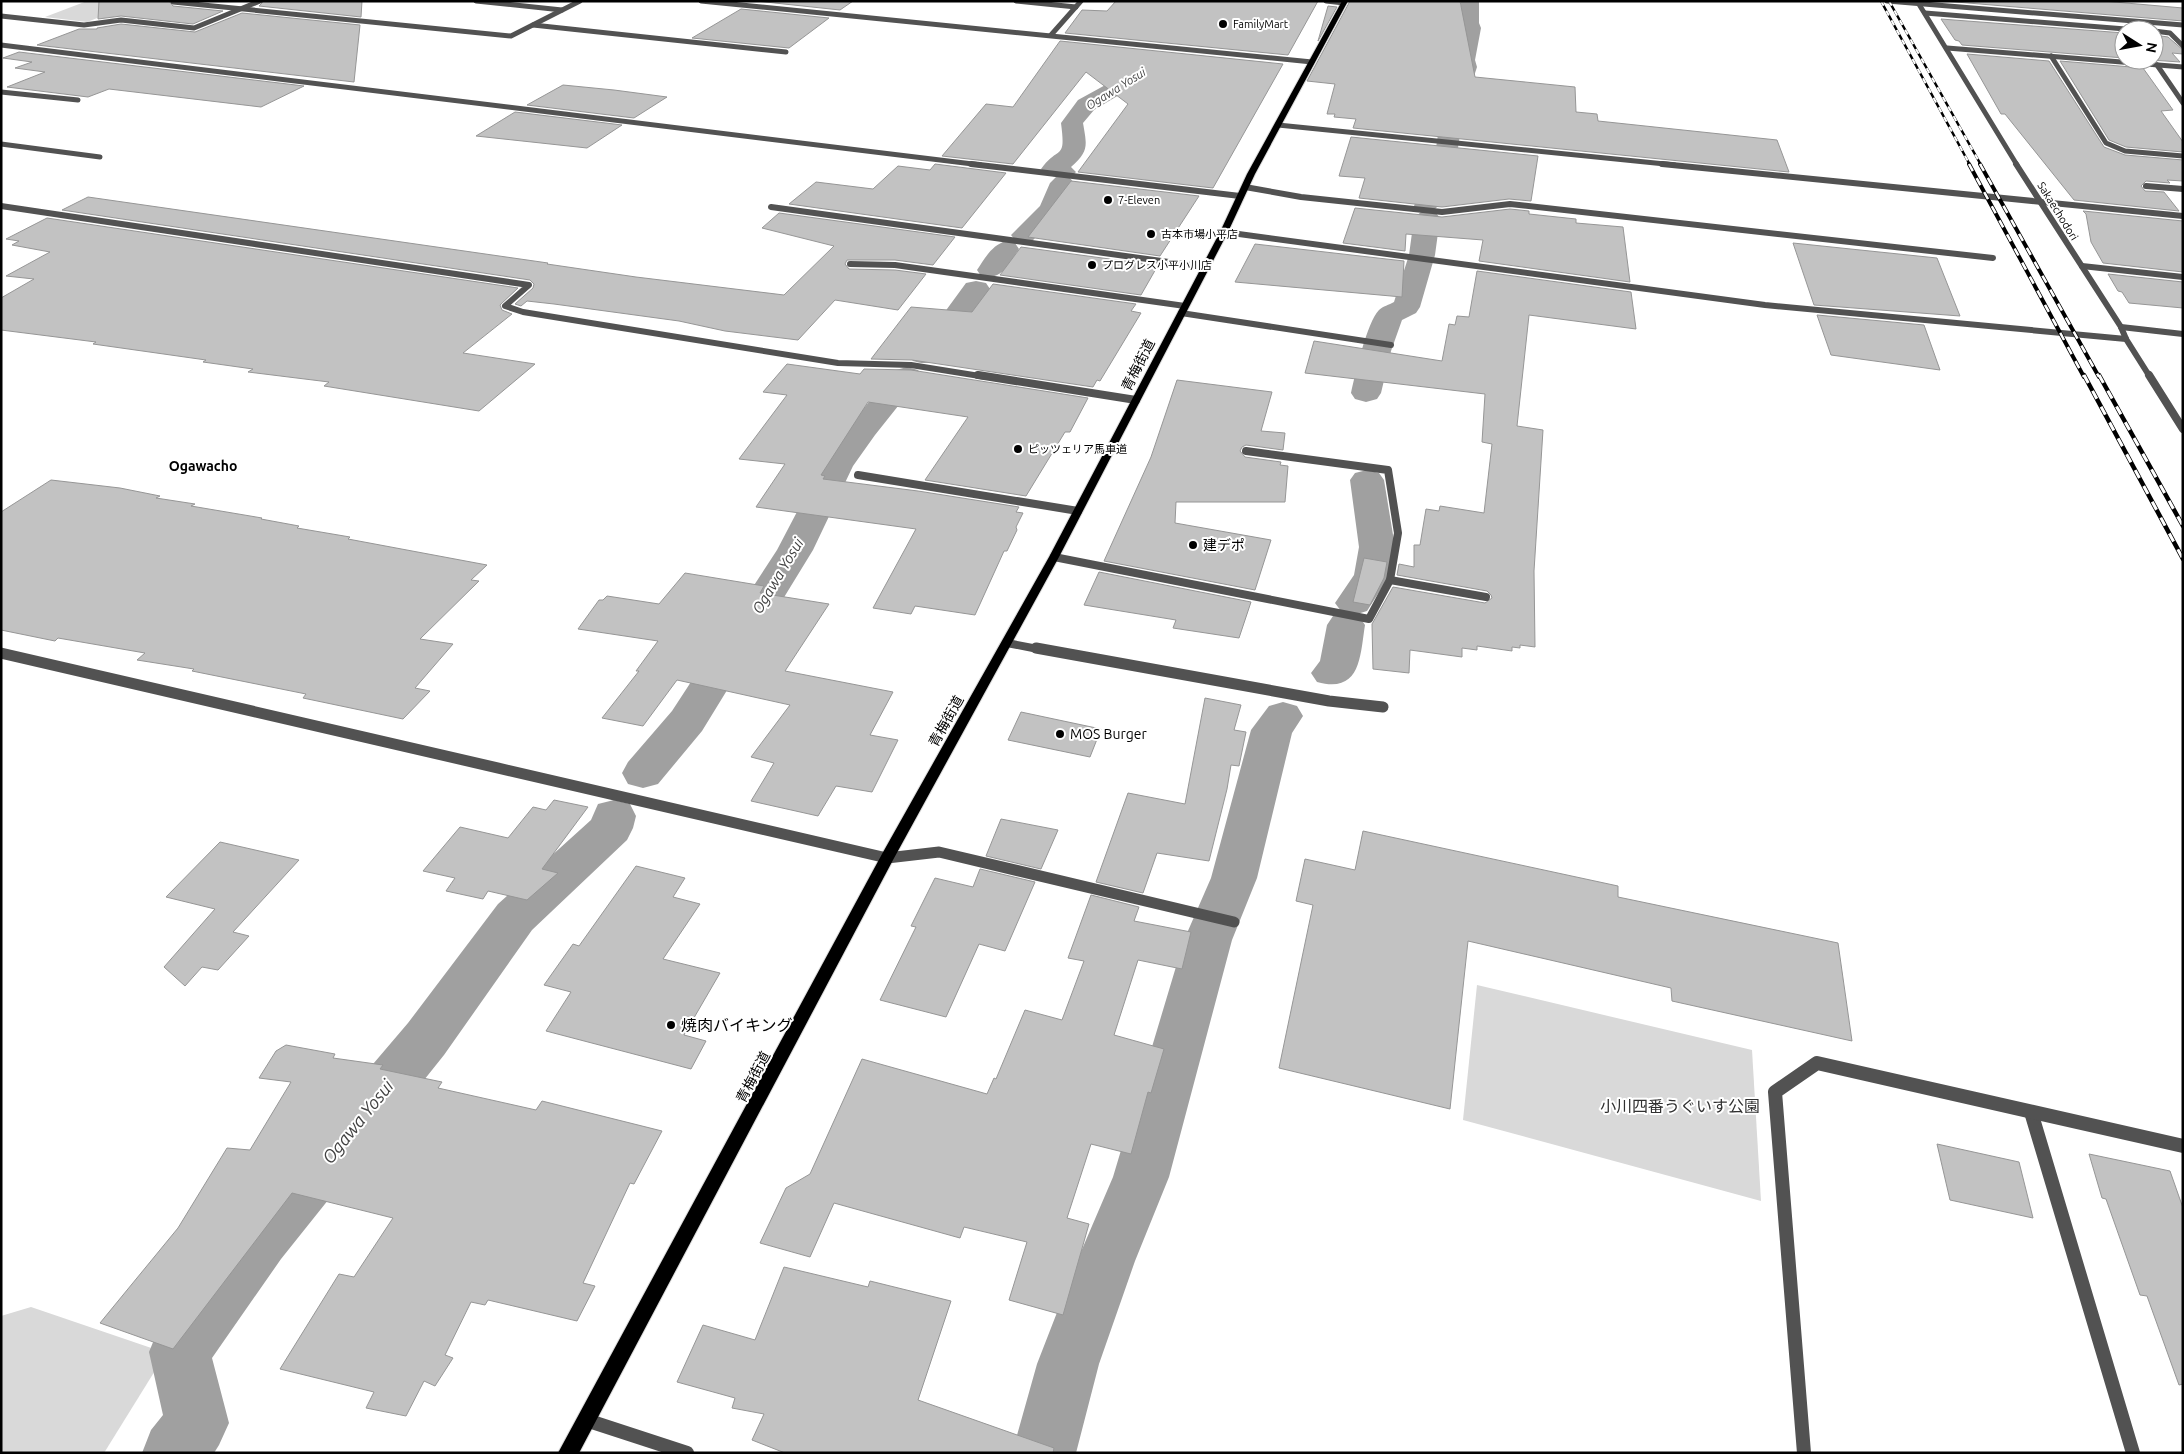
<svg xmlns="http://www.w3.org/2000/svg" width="2184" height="1454" font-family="Ubuntu,'Noto Sans JP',sans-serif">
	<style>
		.green { fill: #d9d9d9 }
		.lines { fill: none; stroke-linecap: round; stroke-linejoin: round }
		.canal { fill: #a0a0a0; fill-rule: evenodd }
		.building { fill: #c2c2c2; stroke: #969696 }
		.primary-casing { stroke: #dbdbdb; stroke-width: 2 }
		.minor-far4 { stroke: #525252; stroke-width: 5 }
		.minor-far3 { stroke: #525252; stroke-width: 6 }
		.minor-far2 { stroke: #525252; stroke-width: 8 }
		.minor-far1 { stroke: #525252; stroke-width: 11 }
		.minor { stroke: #525252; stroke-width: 14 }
		.tertiary { stroke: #525252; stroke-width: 5 }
		.primary { fill: #000; fill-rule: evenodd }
		.rail-far2-casing { stroke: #000; stroke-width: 2.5 }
		.rail-far1-casing { stroke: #000; stroke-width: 4 }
		.rail-casing { stroke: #000; stroke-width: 4.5 }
		.rail-far2 { stroke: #fff; stroke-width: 2; stroke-dasharray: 5.5; stroke-linecap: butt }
		.rail-far1 { stroke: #fff; stroke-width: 2.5; stroke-dasharray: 8; stroke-linecap: butt }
		.rail { stroke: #fff; stroke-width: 3; stroke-dasharray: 9; stroke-linecap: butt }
		.poi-dot { fill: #000; stroke: #fff; stroke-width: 2 }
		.labels { text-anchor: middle; stroke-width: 4; stroke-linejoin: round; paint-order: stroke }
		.far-poi-label { font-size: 11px; fill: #000; stroke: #fff; text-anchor: start }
		.far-street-label { font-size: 11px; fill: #000; stroke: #fff }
		.far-water-label { font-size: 12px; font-style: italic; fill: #414141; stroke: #fff }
		.street-label { font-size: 14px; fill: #000; stroke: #fff }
		.far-quarter-label { font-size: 14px; font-weight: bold; fill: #000; stroke: #fff }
		.poi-label { font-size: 14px; fill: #000; stroke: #fff; text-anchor: start }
		.water-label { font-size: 15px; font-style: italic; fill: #414141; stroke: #fff }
		.near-poi-label { font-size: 16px; fill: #000; stroke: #fff; text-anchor: start }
		.near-park-label { font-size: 16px; fill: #303030; stroke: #fff }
		.near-water-label { font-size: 18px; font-style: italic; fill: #414141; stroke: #fff }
	</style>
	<rect width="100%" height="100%" fill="#fff"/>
	<!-- green -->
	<g class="green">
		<polygon points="87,1 141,1 87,22 45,17"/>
		<polygon points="1477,985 1752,1050 1761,1201 1463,1120"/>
		<polygon points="31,1307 166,1353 104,1453 1,1453 1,1316"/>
	</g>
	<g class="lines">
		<!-- canal -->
		<g class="canal">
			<path d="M1461,1H1479V23L1481,28L1475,60L1477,67L1464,107L1458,148L1438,206L1432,212L1436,213L1440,218L1435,255L1420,307L1416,313L1402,320L1391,351L1381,393L1377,399L1366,402L1355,399L1351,393C1355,375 1367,322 1379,310C1383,306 1389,305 1394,302L1409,255L1414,218L1421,212L1417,211L1414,206L1436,148L1442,107L1457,67L1455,60L1463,28L1461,23Z"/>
			<path d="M1157,55L1164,57L1167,61L1154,74L1094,110L1083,123C1087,146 1089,151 1071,167L1076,172L1070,178L1074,183L1060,214L1033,240L1024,243L1015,240L1011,235L1040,206L1050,183L1056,177L1045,174L1041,169C1059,144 1066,162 1061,123L1078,100L1140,66L1150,57Z"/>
			<path d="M1006,241L1015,243L1019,249C1008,265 1002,281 981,276L977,270C985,258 992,245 1006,241Z"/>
			<path d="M976,281L986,283L990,289C979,305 948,355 932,362C925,364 919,363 913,361L908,355L928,335L966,283Z"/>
			<polygon points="907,367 918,370 922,376 875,435 853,466 813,550 702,731 658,784 643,788 628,784 622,773 628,762 672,711 777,550 821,466 853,421 896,370"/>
			<polygon points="1367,470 1379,473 1384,480 1395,547 1390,575 1367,611 1354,615 1341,611 1335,603 1354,575 1359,547 1350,480 1355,473"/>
			<path d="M1346,613L1359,616L1365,625C1360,656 1361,694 1317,682L1311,673L1320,661L1327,625L1333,616Z"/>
			<polygon points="1283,702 1297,706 1303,716 1292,733 1257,878 1232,940 1169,1177 1135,1261 1099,1364 1076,1453 1012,1453 1037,1364 1077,1261 1113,1177 1184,940 1211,878 1251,730 1269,706"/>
			<polygon points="614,800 630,804 636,816 633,828 627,840 532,930 444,1055 281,1259 212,1358 229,1423 219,1445 214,1453 142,1453 151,1430 163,1415 149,1352 158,1330 241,1219 408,1023 498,904 591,820 598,804"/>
		</g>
	</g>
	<!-- building -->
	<g class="building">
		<polygon points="99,1 169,1 173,6 223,11 193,24 121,16 98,19"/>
		<polygon points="264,1 362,1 361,17 259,6"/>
		<polygon points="756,1 853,1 840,10"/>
		<polygon points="1116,1 1318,1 1288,55 1065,33 1082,10 1107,11"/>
		<polygon points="1350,1 1460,1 1475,77 1575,87 1576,112 1597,114 1598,121 1777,140 1789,172 1353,128 1356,119 1334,117 1335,114 1327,114 1335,84 1307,81"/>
		<polygon points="1944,1 2103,1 2183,8 2183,21"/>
		<polygon points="1328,6 1337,7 1318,41"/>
		<polygon points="741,9 829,18 789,48 692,38"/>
		<polygon points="242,13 360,25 354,82 37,45 79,29 97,29 97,28 121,24 195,32"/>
		<polygon points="1941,19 2124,33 2124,58 1962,45 1959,41 1955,40"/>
		<polygon points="2154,35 2168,37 2183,50 2183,54 2172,53 2180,62 2151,60 2154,60"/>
		<polygon points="1060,41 1283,64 1213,188 1078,172 1128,104 1086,72 1013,164 942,156 986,104 1013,107"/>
		<polygon points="19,52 304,86 261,107 109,89 88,97 7,87 45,72 15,68 32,62 3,58"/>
		<polygon points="1967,54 2049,61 2104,147 2125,155 2183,160 2183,181 2167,180 2170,183 2146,181 2141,186 2145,191 2164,192 2179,211 2074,200 2005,114 2001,114"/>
		<polygon points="2060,61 2143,68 2173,110 2161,111 2183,142 2183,152 2126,147 2109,140"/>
		<polygon points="563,85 614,90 667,97 634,118 527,105"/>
		<polygon points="515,112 622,125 587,148 476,136"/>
		<polygon points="1351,137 1538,156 1531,201 1509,199 1442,207 1359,198 1365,178 1339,176"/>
		<polygon points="935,164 1006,173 962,228 789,204 816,182 873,189 898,166 930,170"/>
		<polygon points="1071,181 1199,196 1160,256 1028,237"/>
		<polygon points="88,197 548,263 547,264 636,277 784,295 834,246 762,228 779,213 955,237 933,265 895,260 847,260 845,264 849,269 895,270 926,274 898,310 835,300 798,340 725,331 679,321 554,304 527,301 521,306 515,304 533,288 534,284 530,280 62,210"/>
		<polygon points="1355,208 1442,217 1510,209 1529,211 1529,214 1576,219 1576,223 1623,227 1630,282 1479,261 1483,240 1406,234 1405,251 1343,243"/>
		<polygon points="2083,211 2183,221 2183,272 2103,263 2091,242 2086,214"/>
		<polygon points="47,218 518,288 500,305 502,310 512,314 463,353 535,364 479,411 324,386 329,382 248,372 253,369 203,362 206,360 93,344 96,342 1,330 1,298 34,279 6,276 50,252 12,245 19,241 6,239"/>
		<polygon points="1793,243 1937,258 1960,316 1814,305"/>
		<polygon points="1255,244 1404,261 1402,297 1235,282"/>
		<polygon points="1021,247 1154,265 1153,267 1157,267 1141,295 1000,275"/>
		<polygon points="1477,271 1631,292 1636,329 1529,315 1517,426 1543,430 1534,571 1535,647 1520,645 1520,648 1512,647 1512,651 1477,646 1477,650 1462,648 1462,657 1410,650 1409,673 1373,669 1372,624 1393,587 1485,603 1492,598 1491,595 1487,591 1397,575 1399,564 1414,567 1414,545 1420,545 1426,509 1439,511 1440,506 1484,513 1492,444 1482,442 1485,394 1305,373 1314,341 1442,361 1449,324 1455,325 1457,316 1469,317"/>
		<polygon points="2108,274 2183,282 2183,308 2129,303 2122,292 2118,291"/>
		<polygon points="993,284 1136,304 1131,311 1141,313 1100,381 1097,380 1093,387 912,360 871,359 911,307 972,312"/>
		<polygon points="1817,315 1924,325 1940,370 1831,355"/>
		<polygon points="787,364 860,374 864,369 911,370 1088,398 1070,432 1065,432 1026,496 925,480 968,417 868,402 821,475 825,476 823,479 918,491 1019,507 1016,512 1023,513 1016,527 1017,530 1007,551 1004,551 975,615 915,606 911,614 873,608 916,529 756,507 785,464 739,459 787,395 763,392"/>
		<polygon points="1177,380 1272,392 1261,431 1285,433 1283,450 1246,445 1242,447 1240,451 1245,457 1281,462 1280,465 1288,466 1285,502 1176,502 1175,523 1271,540 1255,590 1104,561 1151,457"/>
		<polygon points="51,480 120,488 160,496 156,498 195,504 191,506 262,518 261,519 299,526 297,528 350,537 348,539 487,565 471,580 479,581 420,639 453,644 415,688 430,691 403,719 303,698 306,694 192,671 194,669 137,660 145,653 58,638 55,641 1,630 1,512"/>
		<polygon points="1364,558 1387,562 1384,578 1370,605 1353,602"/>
		<polygon points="1099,572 1251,602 1239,638 1173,628 1176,620 1084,605"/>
		<polygon points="685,573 764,586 760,593 829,604 785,671 893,692 870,735 898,740 872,792 836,786 818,816 751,801 774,763 751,757 790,705 677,680 643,726 602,718 639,671 636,671 658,641 578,629 599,600 603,600 607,596 659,604"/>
		<polygon points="1205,698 1241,705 1234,730 1246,732 1239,766 1231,765 1227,789 1209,861 1157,853 1143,893 1096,882 1128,793 1185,804"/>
		<polygon points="1021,712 1101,729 1090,757 1008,740"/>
		<polygon points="554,800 588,807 542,869 558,873 527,900 488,891 483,899 446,891 455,878 423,871 460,827 508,838 533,807 546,810"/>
		<polygon points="1001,819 1058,830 1041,869 986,856"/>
		<polygon points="1363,831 1618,886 1618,897 1838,943 1852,1041 1672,1001 1671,988 1468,941 1450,1109 1279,1068 1313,905 1296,901 1305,859 1355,870"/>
		<polygon points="220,842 299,860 233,932 249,936 218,970 202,967 185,986 164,967 215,909 166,897"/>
		<polygon points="636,866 685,878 673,897 700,904 663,959 720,973 684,1035 706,1041 691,1069 546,1031 571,992 544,985 573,944 579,946"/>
		<polygon points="980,869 1035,882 1005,951 979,944 946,1017 880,1000 916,927 911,926 935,878 973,887"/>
		<polygon points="1091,895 1139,907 1134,921 1191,932 1182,969 1138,960 1114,1035 1164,1049 1151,1093 1148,1092 1131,1154 1091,1144 1067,1218 1089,1224 1063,1315 1009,1300 1027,1242 964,1227 960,1238 834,1203 810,1257 760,1243 786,1188 810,1174 862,1059 987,1094 994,1078 996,1079 1025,1010 1062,1020 1084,961 1068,958"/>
		<polygon points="286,1045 335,1054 333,1058 383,1065 380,1069 442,1082 438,1088 536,1110 542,1101 662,1131 634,1184 630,1183 583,1283 595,1286 577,1321 488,1300 485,1305 471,1302 445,1355 453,1358 435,1386 424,1381 406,1416 366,1408 374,1392 280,1369 339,1274 354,1277 393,1218 292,1193 173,1349 100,1323 178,1228 227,1148 250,1150 291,1082 259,1078 276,1051"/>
		<polygon points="1937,1144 2019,1162 2033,1218 1950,1200"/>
		<polygon points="2089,1154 2170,1171 2183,1208 2183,1384 2179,1385 2147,1296 2140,1295 2106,1199 2102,1198"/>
		<polygon points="784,1267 868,1287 870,1281 951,1301 918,1400 1054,1448 1053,1453 785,1453 752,1440 764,1414 732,1408 735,1398 677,1382 703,1325 755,1340"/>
	</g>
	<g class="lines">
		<!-- primary casing -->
		<g class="primary-casing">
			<polygon id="primary" points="1342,1 1348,1 1255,174 1228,232 1059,557 893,860 579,1453 558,1453 882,854 1049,557 1220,232 1247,174"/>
		</g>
		<!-- minor-far4 -->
		<g class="minor-far4">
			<polyline points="476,1 562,10"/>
			<polyline points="701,1 1312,62"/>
			<polyline points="1016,1 1076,7"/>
			<polyline points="1326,1 1344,3"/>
			<polyline points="1917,1 2017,165"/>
			<polyline points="173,2 511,36 580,1"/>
			<polyline points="1925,13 2138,30"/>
			<polyline points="1,16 84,25 121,20 194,28 260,1"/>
			<polyline points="533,25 786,52"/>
			<polyline points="2154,31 2170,33 2183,46"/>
			<polyline points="1051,35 1081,1"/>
			<polyline points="1,45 981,165"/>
			<polyline points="1947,48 2183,67"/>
			<polyline points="2051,56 2106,143 2125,151 2183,156"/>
			<polyline points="2157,65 2183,103"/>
			<polyline points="1,92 78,100"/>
			<polyline points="1278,125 1675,165"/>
			<polyline points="1,144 100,157"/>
		</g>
		<!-- minor-far3 -->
		<g class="minor-far3">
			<polyline points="971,164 1240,196"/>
			<polyline points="1662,164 2183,216"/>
			<polyline points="2016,164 2121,327 2126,339 2150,377"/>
			<polyline points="2146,186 2183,189"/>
			<polyline points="1245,187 1301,197 1442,212 1510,204 1993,258"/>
			<polyline points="1,206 529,285 505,306 523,312 838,363 911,365 986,377"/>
			<polyline points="771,207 1205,267"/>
			<polyline points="1224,232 1765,305 2126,339"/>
			<polyline points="850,264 895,265 1185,306"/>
			<polyline points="2082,266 2183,277"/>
			<polyline points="1181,313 1391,345"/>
			<polyline points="2121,327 2183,334"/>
		</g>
		<!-- minor-far2 -->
		<g class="minor-far2">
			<polyline points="978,375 1136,400"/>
			<polyline points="2149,375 2183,429"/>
			<polyline points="858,475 1078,511"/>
			<polyline points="1054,557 1369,619 1390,580 1398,533 1388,470 1246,451"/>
			<polyline points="1390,580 1486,597"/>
			<polyline points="1007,643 1043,650"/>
		</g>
		<!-- minor-far1 -->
		<g class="minor-far1">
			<polyline points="1036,648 1329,701 1383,707"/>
			<polyline points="1,653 887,858 939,852 1234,922"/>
		</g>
		<!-- minor -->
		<g class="minor">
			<polyline points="2031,1112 2133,1453"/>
			<polyline points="586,1420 687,1453"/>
			<polyline points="1804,1453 1775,1092 1817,1063 2183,1146"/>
		</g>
		<!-- tertiary -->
		<polyline class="tertiary" points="1887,1 2183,25"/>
		<!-- primary -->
		<use href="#primary" class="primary"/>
		<!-- rail-far2 casing -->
		<g class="rail-far2-casing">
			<g id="rail-far2">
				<polyline points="1881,1 1970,165"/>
				<polyline points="1889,1 1981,165"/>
			</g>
		</g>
		<!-- rail-far1 casing -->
		<g class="rail-far1-casing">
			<g id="rail-far1">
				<polyline points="1969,164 2084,377"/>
				<polyline points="1980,164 2099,377"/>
			</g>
		</g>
		<!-- rail casing -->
		<g class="rail-casing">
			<g id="rail">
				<polyline points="2084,375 2183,559"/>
				<polyline points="2099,375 2183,526"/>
			</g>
		</g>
		<!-- rail-far2 -->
		<use href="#rail-far2" class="rail-far2"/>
		<!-- rail-far1 -->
		<use href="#rail-far1" class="rail-far1"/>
		<!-- rail -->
		<use href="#rail" class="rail"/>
	</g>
	<!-- markers -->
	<g class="poi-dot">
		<circle cx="1223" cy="24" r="5"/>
		<circle cx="1108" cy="200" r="5"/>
		<circle cx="1151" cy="234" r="5"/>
		<circle cx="1092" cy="265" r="5"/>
		<circle cx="1018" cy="449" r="5"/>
		<circle cx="1193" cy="545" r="5"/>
		<circle cx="1060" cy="734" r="5"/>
		<circle cx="671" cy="1025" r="5"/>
	</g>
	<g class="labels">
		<!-- far-poi labels -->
		<g class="far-poi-label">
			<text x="1233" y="28">FamilyMart</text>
			<text x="1118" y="204">7-Eleven</text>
			<text x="1161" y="238">古本市場小平店</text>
			<text x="1102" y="269">プログレス小平小川店</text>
			<text x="1028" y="453">ピッツェリア馬車道</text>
		</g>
		<!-- far-street labels -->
		<g class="far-street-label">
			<text transform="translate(2058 211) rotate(58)" y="4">Sakaechodori</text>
		</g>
		<!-- far-water labels -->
		<g class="far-water-label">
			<text transform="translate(1116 89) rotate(-32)" y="4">Ogawa Yosui</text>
		</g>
		<!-- street labels -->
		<g class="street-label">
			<text transform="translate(1138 365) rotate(-63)" y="5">青梅街道</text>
			<text transform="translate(946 721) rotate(-61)" y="5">青梅街道</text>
			<text transform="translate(753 1077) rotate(-62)" y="5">青梅街道</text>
		</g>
		<!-- far-quarter labels -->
		<g class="far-quarter-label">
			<text x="203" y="471">Ogawacho</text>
		</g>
		<!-- poi labels -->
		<g class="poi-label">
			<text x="1203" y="550">建デポ</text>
			<text x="1070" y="739">MOS Burger</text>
		</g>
		<!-- water labels -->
		<g class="water-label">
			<text transform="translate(778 576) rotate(-59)" y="5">Ogawa Yosui</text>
		</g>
		<!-- near-poi labels -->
		<g class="near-poi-label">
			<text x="681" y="1031">焼肉バイキング</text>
		</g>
		<!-- near-park labels -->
		<g class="near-park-label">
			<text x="1680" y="1112">小川四番うぐいす公園</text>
		</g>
		<!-- near-water labels -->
		<g class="near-water-label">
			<text transform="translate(358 1122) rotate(-51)" y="6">Ogawa Yosui</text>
		</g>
	</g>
	<!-- border -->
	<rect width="2184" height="1454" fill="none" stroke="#000000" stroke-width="5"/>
	<!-- north arrow -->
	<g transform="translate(2139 45) rotate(101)"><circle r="24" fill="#ffffff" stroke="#999999"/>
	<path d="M0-4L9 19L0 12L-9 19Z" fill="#000000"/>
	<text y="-8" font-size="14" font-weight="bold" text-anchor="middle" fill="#000000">N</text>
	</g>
</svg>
